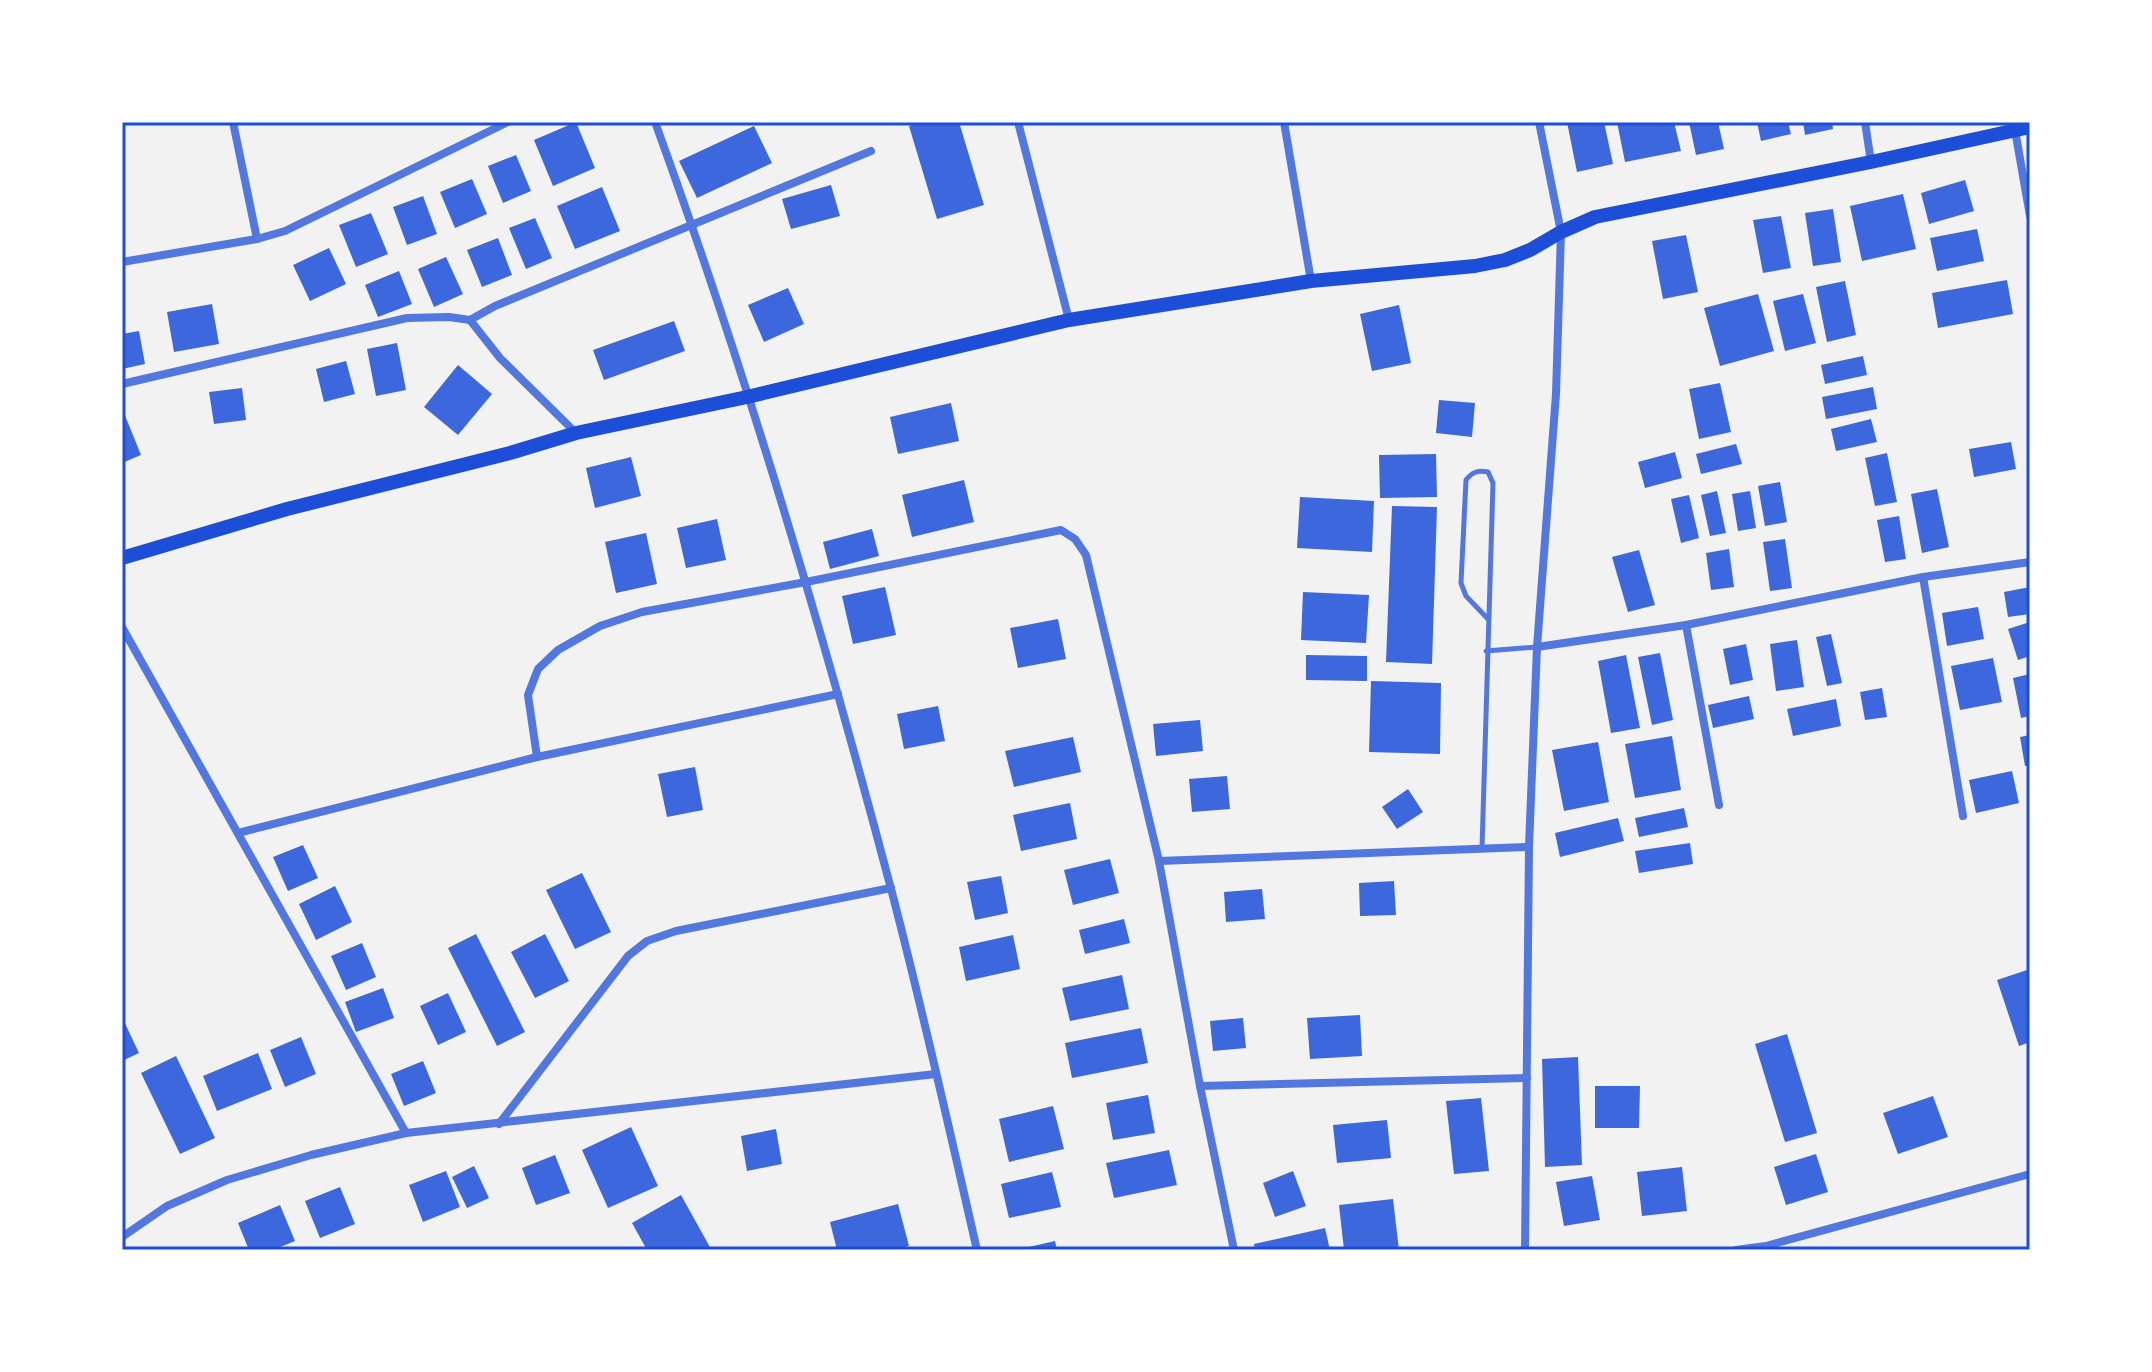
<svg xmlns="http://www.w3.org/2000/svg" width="2152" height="1372" font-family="Cabin,sans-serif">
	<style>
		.building { fill: #3d67dc }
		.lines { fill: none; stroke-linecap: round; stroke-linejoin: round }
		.service { stroke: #5277de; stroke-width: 5 }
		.minor { stroke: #5277de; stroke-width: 8 }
		.secondary { stroke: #1d4ed8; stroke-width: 14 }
		.neatline { fill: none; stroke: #1d4ed8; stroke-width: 3 }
	</style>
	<rect width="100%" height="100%" fill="#f2f2f2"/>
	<!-- building -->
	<g class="building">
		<polygon points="576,122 595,168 553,186 534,140"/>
		<polygon points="921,122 959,122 984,205 937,219 909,126"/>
		<polygon points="1567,122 1604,122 1613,164 1577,172"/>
		<polygon points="1617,122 1674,122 1681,151 1625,162"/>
		<polygon points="1689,122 1718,122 1724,149 1696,155"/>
		<polygon points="1757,122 1788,122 1791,134 1761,141"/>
		<polygon points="1803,122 1832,122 1833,129 1805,135"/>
		<polygon points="754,126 772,163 697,198 679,161"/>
		<polygon points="516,155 531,191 503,203 488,166"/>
		<polygon points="472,179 487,214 455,228 440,192"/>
		<polygon points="1965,180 1974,211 1929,224 1921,193"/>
		<polygon points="831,185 840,216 791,229 782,199"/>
		<polygon points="602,187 620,231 575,249 557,206"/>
		<polygon points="1903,194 1916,249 1862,261 1850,206"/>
		<polygon points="423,196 437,234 407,245 393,207"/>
		<polygon points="1833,209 1841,262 1813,266 1805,213"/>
		<polygon points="371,213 388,254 356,267 339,225"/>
		<polygon points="1781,216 1791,268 1763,273 1753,220"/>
		<polygon points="535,218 552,258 526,269 509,228"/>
		<polygon points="1977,229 1984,261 1937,271 1930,238"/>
		<polygon points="1686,235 1698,292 1663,299 1652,241"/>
		<polygon points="498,238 512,275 482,287 467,250"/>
		<polygon points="329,248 346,284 310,301 293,265"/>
		<polygon points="446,257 463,294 434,307 418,269"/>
		<polygon points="399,271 412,304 378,317 365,285"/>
		<polygon points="2007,280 2013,314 1938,328 1932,293"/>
		<polygon points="1845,281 1856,335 1827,342 1816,287"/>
		<polygon points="788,288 804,324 764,342 748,305"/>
		<polygon points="1758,294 1774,351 1720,366 1704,308"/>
		<polygon points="1803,294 1816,343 1785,351 1773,301"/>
		<polygon points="212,304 219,344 174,352 167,312"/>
		<polygon points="1399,305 1411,363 1372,371 1360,314"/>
		<polygon points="674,321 685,351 604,380 593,350"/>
		<polygon points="139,331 145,364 122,369 122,334"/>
		<polygon points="397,343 406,390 376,396 367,349"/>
		<polygon points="1863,356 1867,375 1825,384 1821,365"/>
		<polygon points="346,361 355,394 324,402 316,369"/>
		<polygon points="458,365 492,394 458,435 424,407"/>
		<polygon points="1720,383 1731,432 1699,439 1689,389"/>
		<polygon points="1873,387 1877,409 1826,419 1822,397"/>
		<polygon points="242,388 246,420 214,424 209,392"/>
		<polygon points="1439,400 1475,403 1472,437 1436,433"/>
		<polygon points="951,403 959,441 898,454 890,417"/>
		<polygon points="122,408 141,455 122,463"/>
		<polygon points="1871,419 1877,442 1836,451 1831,429"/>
		<polygon points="2011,442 2016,469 1974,477 1969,449"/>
		<polygon points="1736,444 1742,464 1701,474 1696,454"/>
		<polygon points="1675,452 1682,478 1645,488 1638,462"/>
		<polygon points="1887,453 1897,502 1875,506 1865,458"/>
		<polygon points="1436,454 1437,497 1380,498 1379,455"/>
		<polygon points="631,457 641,496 595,508 586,468"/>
		<polygon points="964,480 974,522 912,537 902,495"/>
		<polygon points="1780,482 1787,522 1765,526 1758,486"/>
		<polygon points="1937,489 1949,547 1922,553 1911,494"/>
		<polygon points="1717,491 1726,533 1710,536 1701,495"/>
		<polygon points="1750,491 1756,528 1738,531 1732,494"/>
		<polygon points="1689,495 1699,538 1681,543 1671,499"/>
		<polygon points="1300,497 1374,501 1372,552 1297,548"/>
		<polygon points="1392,506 1437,507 1432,664 1386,662"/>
		<polygon points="1899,516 1906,559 1885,562 1877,520"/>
		<polygon points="717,519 726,560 686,568 677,528"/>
		<polygon points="872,529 879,556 830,569 823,542"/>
		<polygon points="646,533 657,584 616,593 605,542"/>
		<polygon points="1785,539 1792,588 1770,591 1763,542"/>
		<polygon points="1729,549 1734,587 1711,590 1706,553"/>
		<polygon points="1639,550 1655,605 1628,612 1612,557"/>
		<polygon points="885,587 896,635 853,644 842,596"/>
		<polygon points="2030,587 2030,614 2008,617 2004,592"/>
		<polygon points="1303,592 1369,595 1366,643 1301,640"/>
		<polygon points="1978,607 1984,639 1947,646 1942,613"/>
		<polygon points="1058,619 1066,659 1018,668 1010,628"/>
		<polygon points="2030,622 2030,656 2018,660 2008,629"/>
		<polygon points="1831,634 1842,683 1827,686 1816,637"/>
		<polygon points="1797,640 1804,687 1776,691 1770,644"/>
		<polygon points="1746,644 1753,680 1730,685 1723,649"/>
		<polygon points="1660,653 1673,720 1652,725 1638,657"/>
		<polygon points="1306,655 1367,656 1367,681 1306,680"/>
		<polygon points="1626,655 1640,728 1611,733 1598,661"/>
		<polygon points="1993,658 2002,702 1960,710 1951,666"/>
		<polygon points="2030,674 2030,716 2021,718 2013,678"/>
		<polygon points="1371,681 1441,683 1440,754 1369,752"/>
		<polygon points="1882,688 1887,717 1865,720 1860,692"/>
		<polygon points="1749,696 1754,719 1713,728 1708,705"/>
		<polygon points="1836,699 1841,726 1793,736 1787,709"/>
		<polygon points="938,706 945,741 904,749 897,714"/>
		<polygon points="1200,720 1203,751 1156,756 1153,724"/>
		<polygon points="2030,735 2030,766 2025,766 2020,737"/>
		<polygon points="1672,736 1681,790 1635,798 1625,744"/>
		<polygon points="1073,737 1081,772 1014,787 1005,751"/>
		<polygon points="1598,742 1609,802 1564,811 1552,750"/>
		<polygon points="695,767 703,810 667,817 658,774"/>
		<polygon points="2012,771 2019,803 1976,813 1969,780"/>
		<polygon points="1227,776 1230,809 1192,812 1189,779"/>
		<polygon points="1408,789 1423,812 1397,829 1382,807"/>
		<polygon points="1070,803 1077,839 1021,851 1013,815"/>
		<polygon points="1684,808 1688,827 1639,837 1635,818"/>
		<polygon points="1618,818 1624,841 1560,857 1555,833"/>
		<polygon points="1690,843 1693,864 1639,873 1635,851"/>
		<polygon points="303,845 318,878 288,891 273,857"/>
		<polygon points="1110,859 1119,893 1073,905 1064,870"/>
		<polygon points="582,873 611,932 575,949 546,890"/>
		<polygon points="1001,876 1008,913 975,920 967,882"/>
		<polygon points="1394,881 1396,915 1360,916 1359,883"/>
		<polygon points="335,886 352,922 316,940 299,904"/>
		<polygon points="1262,889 1265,919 1226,922 1224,892"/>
		<polygon points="1124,919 1130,943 1085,954 1079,930"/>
		<polygon points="476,934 525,1032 497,1046 448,948"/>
		<polygon points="545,934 569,981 535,998 511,952"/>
		<polygon points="1013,935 1020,969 966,981 959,947"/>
		<polygon points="362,943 376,977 346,990 331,956"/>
		<polygon points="2030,969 2030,1042 2019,1046 1997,980"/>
		<polygon points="1122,975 1129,1009 1070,1021 1062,988"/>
		<polygon points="383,988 394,1018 356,1032 345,1002"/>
		<polygon points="448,993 466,1032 438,1045 420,1006"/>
		<polygon points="1360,1015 1362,1056 1310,1059 1307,1018"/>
		<polygon points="122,1017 139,1053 122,1061"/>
		<polygon points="1243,1018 1246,1048 1213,1051 1210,1021"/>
		<polygon points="1141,1028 1148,1063 1072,1078 1065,1043"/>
		<polygon points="1787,1034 1817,1133 1785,1142 1755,1044"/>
		<polygon points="301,1037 316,1074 285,1087 270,1050"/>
		<polygon points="258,1053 272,1089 217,1111 203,1076"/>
		<polygon points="176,1056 215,1138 180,1154 141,1073"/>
		<polygon points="1578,1057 1582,1165 1545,1167 1542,1059"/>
		<polygon points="423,1061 436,1093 404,1106 391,1074"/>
		<polygon points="1595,1086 1640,1086 1639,1128 1595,1128"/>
		<polygon points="1148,1095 1155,1133 1113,1140 1106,1103"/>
		<polygon points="1933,1096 1948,1137 1898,1154 1883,1113"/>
		<polygon points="1481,1098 1489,1171 1454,1174 1446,1101"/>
		<polygon points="1053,1106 1064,1149 1009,1162 999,1119"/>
		<polygon points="1387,1120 1391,1158 1337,1163 1333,1125"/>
		<polygon points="631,1127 658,1186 608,1208 582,1150"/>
		<polygon points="776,1129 782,1164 747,1171 741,1136"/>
		<polygon points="1169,1150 1177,1185 1114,1198 1106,1163"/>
		<polygon points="1816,1154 1828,1192 1786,1205 1774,1167"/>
		<polygon points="555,1155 570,1193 536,1205 522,1168"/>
		<polygon points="474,1166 489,1198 467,1208 452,1177"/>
		<polygon points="1682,1167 1687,1211 1642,1216 1637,1172"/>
		<polygon points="446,1171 460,1207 423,1222 409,1185"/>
		<polygon points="1293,1171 1306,1206 1275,1217 1263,1183"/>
		<polygon points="1052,1172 1061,1207 1009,1218 1001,1184"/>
		<polygon points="1592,1176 1600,1220 1564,1226 1556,1182"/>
		<polygon points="340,1187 355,1224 320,1238 305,1201"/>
		<polygon points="681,1195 711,1249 647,1250 632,1223"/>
		<polygon points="1393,1199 1399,1250 1344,1250 1339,1205"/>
		<polygon points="898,1204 909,1246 893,1250 837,1250 830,1222"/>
		<polygon points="280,1205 295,1241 273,1250 249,1250 238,1223"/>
		<polygon points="1325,1228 1330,1250 1255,1250 1254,1244"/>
		<polygon points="1055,1241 1057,1250 1021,1250 1020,1249"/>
	</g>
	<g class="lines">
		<!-- service -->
		<g class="service">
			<polyline points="1486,651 1537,647"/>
			<path d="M1482,849L1493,483L1488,472C1478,470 1472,472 1466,480L1461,583L1466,596L1488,619"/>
		</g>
		<!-- minor -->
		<g class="minor">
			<polyline points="233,122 257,239"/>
			<path d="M655,122C746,372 822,628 890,885C922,1006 949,1128 977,1250"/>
			<polyline points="1018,122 1069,320"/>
			<polyline points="1284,122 1311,281"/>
			<polyline points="1865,122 1871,162"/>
			<polyline points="2015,130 2030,216"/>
			<polyline points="122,262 257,239 285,231 508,122"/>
			<polyline points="122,384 407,318 449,317 470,320"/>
			<polyline points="576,433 500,358 470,320 495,306 871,151"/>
			<polyline points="1923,577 1963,816"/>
			<polyline points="1686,625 1719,805"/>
			<polyline points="122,627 406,1133"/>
			<polyline points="1537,647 1686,625 1923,577 2030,562"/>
			<polyline points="537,757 528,695 538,669 558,650 600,626 642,612 806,582 1061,530 1075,539 1086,555 1159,861 1200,1086 1234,1250"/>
			<polyline points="238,833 537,757 838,694"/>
			<polyline points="1159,861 1529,847"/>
			<polyline points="1200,1086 1527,1078"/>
			<polyline points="499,1124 628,956 647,941 676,931 891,888"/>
			<polyline points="122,1237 167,1206 227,1180 311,1155 406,1133 936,1074"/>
			<polyline points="1525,1250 1529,847 1537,647 1556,394 1561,232 1539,122"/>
			<polyline points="1736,1250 1766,1246 2030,1174"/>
		</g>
		<!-- secondary -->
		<polyline class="secondary" points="122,558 287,509 510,453 576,433 747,397 1069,320 1311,281 1475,266 1505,260 1530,250 1561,232 1595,217 1871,162 2030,127"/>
	</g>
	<!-- border -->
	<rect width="2152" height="1372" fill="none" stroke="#ffffff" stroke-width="248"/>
	<rect x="124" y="124" width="1904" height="1124" class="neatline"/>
</svg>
